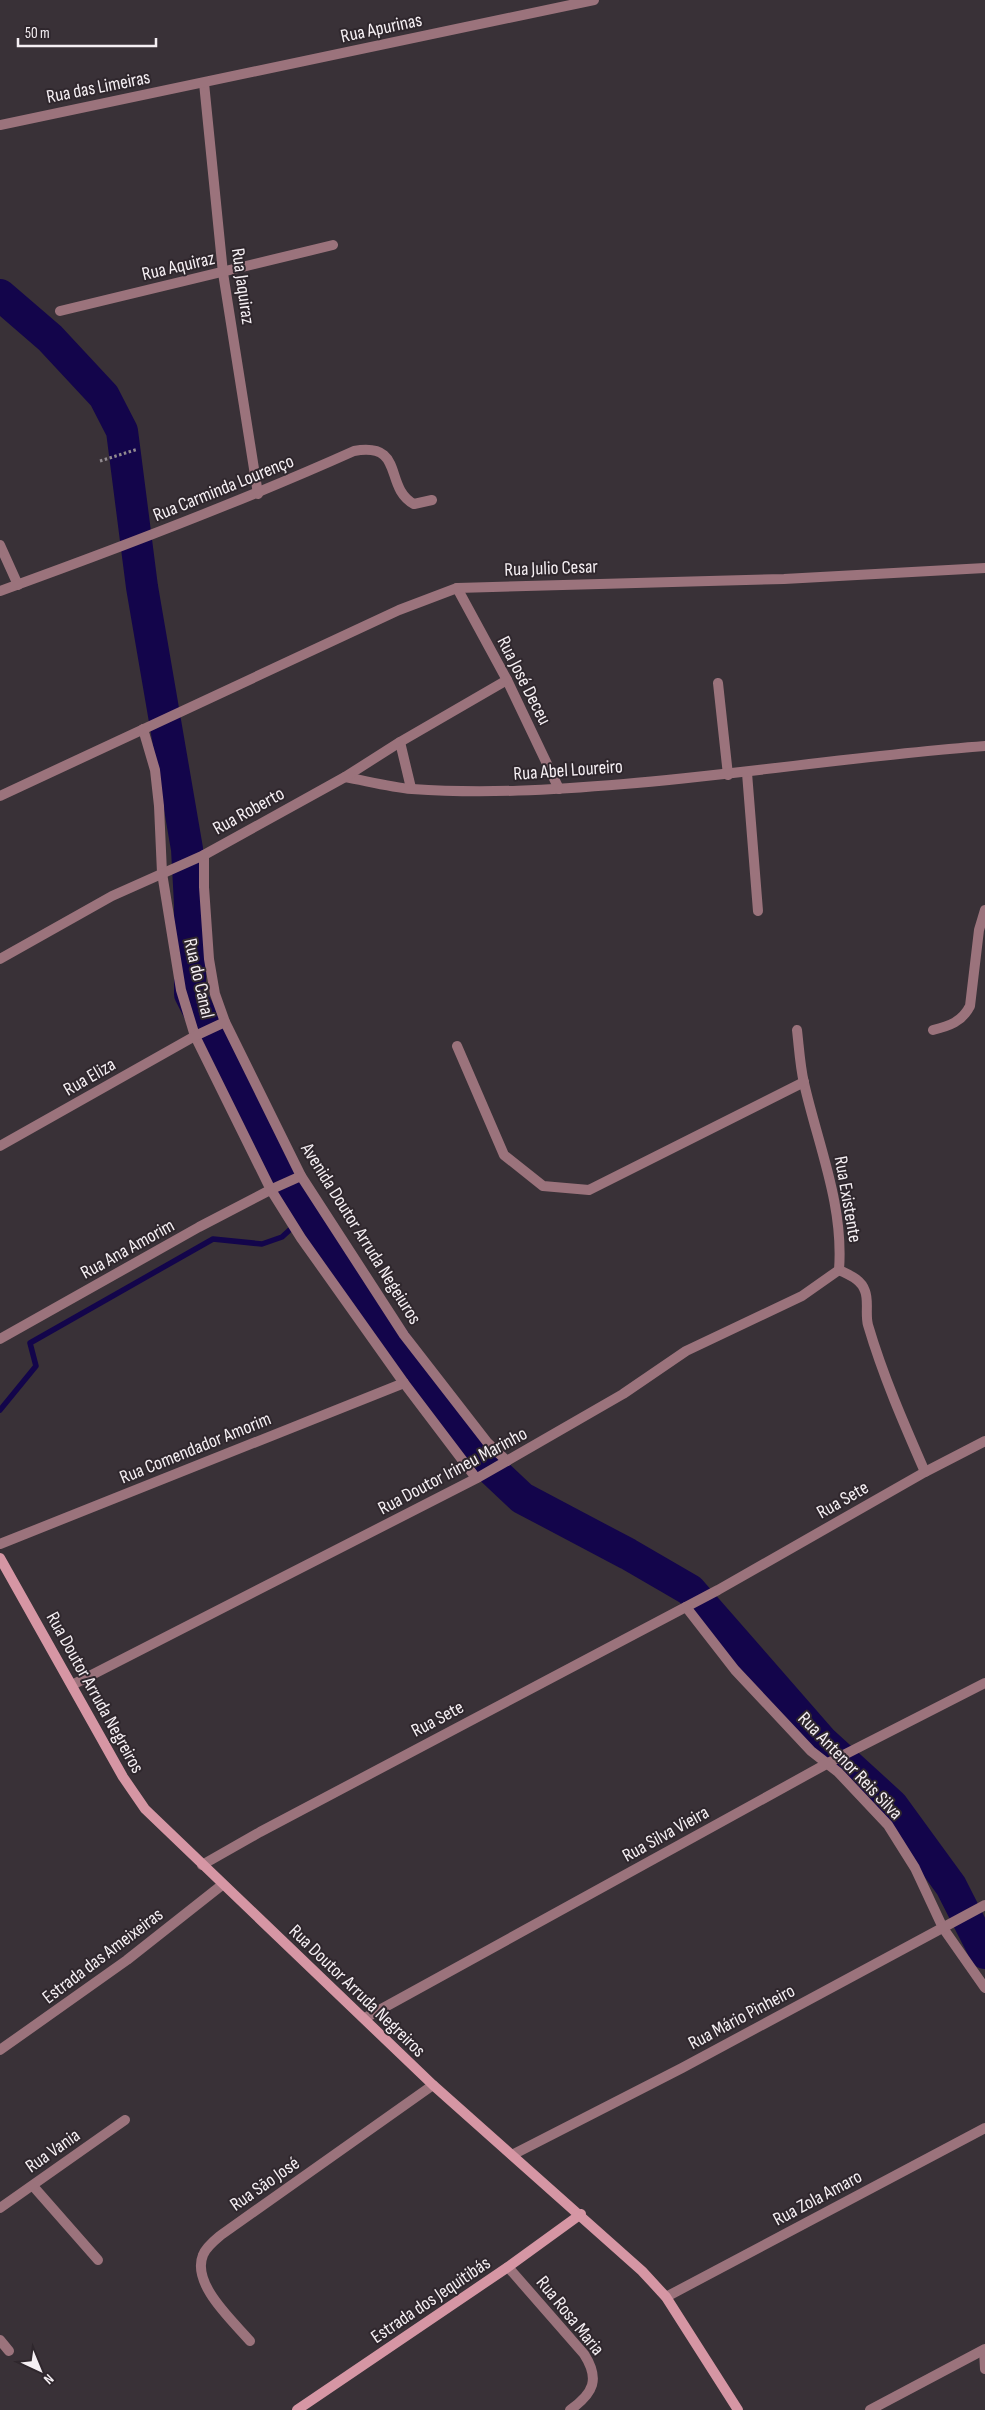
<svg xmlns="http://www.w3.org/2000/svg" width="985" height="2410" font-family="'Sofia Sans Condensed',sans-serif">
	<style>
		.lines { fill: none; stroke-linecap: round; stroke-linejoin: round }
		.stream { stroke: #13054b; stroke-width: 5.5 }
		.river { stroke: #13054b; stroke-width: 32 }
		.path { stroke: #918a8f; stroke-width: 3; stroke-dasharray: 2.5 2.5; stroke-linecap: butt }
		.street { stroke: #9b737c; stroke-width: 10 }
		.secondary { stroke: #d696a4; stroke-width: 10 }
		.labels { text-anchor: middle; stroke-width: 4; stroke-linejoin: round; paint-order: stroke }
		.street-label { font-size: 19px; fill: #f5eff3; stroke: #2f272d }
	</style>
	<rect width="100%" height="100%" fill="#393137"/>
	<g class="lines">
		<!-- stream -->
		<polyline class="stream" points="0,1410 36,1366 30,1343 213,1239 262,1244 282,1237 307,1214"/>
		<!-- river -->
		<polyline class="river" points="0,295 50,338 104,396 122,431 142,587 187,849 190,904 190,994 277,1164 312,1222 470,1449 522,1498 628,1554 690,1590 822,1741 892,1805 951,1886 985,1953"/>
		<!-- path -->
		<polyline class="path" points="100,461 138,449"/>
		<!-- street -->
		<g class="street">
			<polyline points="204,83 223,273 258,494"/>
			<polyline points="0,125 594,0"/>
			<polyline points="60,311 333,245"/>
			<polyline points="0,545 18,585"/>
			<polyline points="457,588 507,680 559,789"/>
			<path d="M0,591C119,548 238,503 354,451C406,442 383,487 414,504L432,500"/>
			<polyline points="718,683 728,775"/>
			<polyline points="143,729 155,770 159,806 162,873 181,990 195,1036 271,1190 301,1238 404,1383 476,1478"/>
			<polyline points="400,742 411,788"/>
			<polyline points="747,773 758,911"/>
			<path d="M345,777C367,781 390,787 412,789C483,794 553,790 624,784C744,774 864,755 985,746"/>
			<polyline points="0,796 399,610 457,588 784,579 985,568"/>
			<polyline points="204,855 204,887 209,959 215,994 225,1022 301,1176 404,1335 487,1442 507,1461"/>
			<polyline points="0,959 112,896 204,855 345,777 400,742 507,680"/>
			<path d="M797,1030C799,1047 800,1066 804,1083C818,1145 844,1205 839,1270C849,1275 861,1279 865,1291C869,1301 865,1314 868,1325C883,1376 904,1424 925,1472"/>
			<path d="M933,1030C949,1026 962,1022 970,1006L979,930L985,910"/>
			<polyline points="457,1046 504,1155 543,1186 589,1190 804,1082"/>
			<polyline points="0,1146 195,1036 225,1022"/>
			<polyline points="0,1339 199,1227 272,1189 301,1176"/>
			<polyline points="0,1544 404,1383"/>
			<polyline points="686,1607 735,1670 811,1751 838,1772 888,1825 915,1868 943,1928 985,1988"/>
			<polyline points="72,1685 479,1477 623,1394 686,1351 802,1296 839,1270"/>
			<polyline points="202,1865 260,1832 718,1590 925,1472 985,1441"/>
			<polyline points="365,2018 830,1762 985,1683"/>
			<polyline points="0,2050 127,1960 222,1885"/>
			<polyline points="512,2155 682,2068 985,1905"/>
			<polyline points="33,2186 98,2260"/>
			<polyline points="0,2208 125,2120"/>
			<path d="M508,2267L584,2354C600,2379 594,2393 570,2410"/>
			<polyline points="666,2297 985,2128"/>
			<polyline points="0,2340 9,2351"/>
			<path d="M250,2341C233,2321 191,2284 203,2255C206,2247 215,2240 221,2235L433,2085"/>
			<polyline points="984,2350 985,2369"/>
			<polyline points="870,2410 985,2349"/>
		</g>
		<!-- secondary -->
		<g class="secondary">
			<polyline points="0,1558 123,1777 145,1809 433,2085 642,2271 666,2297 738,2410"/>
			<polyline points="297,2410 508,2267 581,2214"/>
		</g>
	</g>
	<g class="labels">
		<!-- street labels -->
		<g class="street-label">
			<text transform="translate(381 27) rotate(-12)" y="7">Rua Apurinas</text>
			<text transform="translate(98 86) rotate(-11)" y="7">Rua das Limeiras</text>
			<text transform="translate(178 265) rotate(-13)" y="7">Rua Aquiraz</text>
			<text transform="translate(244 286) rotate(82)" y="7">Rua Jaquiraz</text>
			<text transform="translate(223 487) rotate(-22)" y="7">Rua Carminda Lourenço</text>
			<text transform="translate(551 567) rotate(-2)" y="7">Rua Julio Cesar</text>
			<text transform="translate(525 680) rotate(63)" y="7">Rua José Deceu</text>
			<text transform="translate(568 769) rotate(-4)" y="7">Rua Abel Loureiro</text>
			<text transform="translate(248 810) rotate(-29)" y="7">Rua Roberto</text>
			<text transform="translate(200 978) rotate(77)" y="7">Rua do Canal</text>
			<text transform="translate(89 1076) rotate(-30)" y="7">Rua Eliza</text>
			<text transform="translate(849 1199) rotate(80)" y="7">Rua Existente</text>
			<text transform="translate(362 1233) rotate(58)" y="7">Avenida Doutor Arruda Negeiuros</text>
			<text transform="translate(127 1248) rotate(-29)" y="7">Rua Ana Amorim</text>
			<text transform="translate(195 1447) rotate(-22)" y="7">Rua Comendador Amorim</text>
			<text transform="translate(452 1470) rotate(-28)" y="7">Rua Doutor Irineu Marinho</text>
			<text transform="translate(842 1499) rotate(-30)" y="7">Rua Sete</text>
			<text transform="translate(96 1692) rotate(61)" y="7">Rua Doutor Arruda Negreiros</text>
			<text transform="translate(437 1718) rotate(-28)" y="7">Rua Sete</text>
			<text transform="translate(851 1765) rotate(46)" y="7">Rua Antenor Reis Silva</text>
			<text transform="translate(665 1833) rotate(-29)" y="7">Rua Silva Vieira</text>
			<text transform="translate(102 1955) rotate(-37)" y="7">Estrada das Ameixeiras</text>
			<text transform="translate(358 1990) rotate(44)" y="7">Rua Doutor Arruda Negreiros</text>
			<text transform="translate(741 2016) rotate(-28)" y="7">Rua Mário Pinheiro</text>
			<text transform="translate(52 2150) rotate(-35)" y="7">Rua Vania</text>
			<text transform="translate(264 2183) rotate(-35)" y="7">Rua São José</text>
			<text transform="translate(817 2197) rotate(-28)" y="7">Rua Zola Amaro</text>
			<text transform="translate(430 2299) rotate(-34)" y="7">Estrada dos Jequitibás</text>
			<text transform="translate(571 2315) rotate(51)" y="7">Rua Rosa Maria</text>
		</g>
	</g>
	<!-- north arrow -->
	<g transform="translate(40 2370) rotate(136)" stroke="#2f272d" stroke-width="4" paint-order="stroke">
	<path d="M0-4L9 19L0 12L-9 19Z" fill="#f5eff3"/>
	<text y="-8" font-size="14" font-weight="bold" text-anchor="middle" fill="#f5eff3">N</text>
	</g>
	<!-- scale -->
	<path d="M18 38v8h138v-8" fill="none" stroke="#f5eff3" stroke-width="2.5"/>
	<text x="25" y="38" font-size="15" fill="#f5eff3" stroke="#2f272d" stroke-width="4" paint-order="stroke">50 m</text>
</svg>
